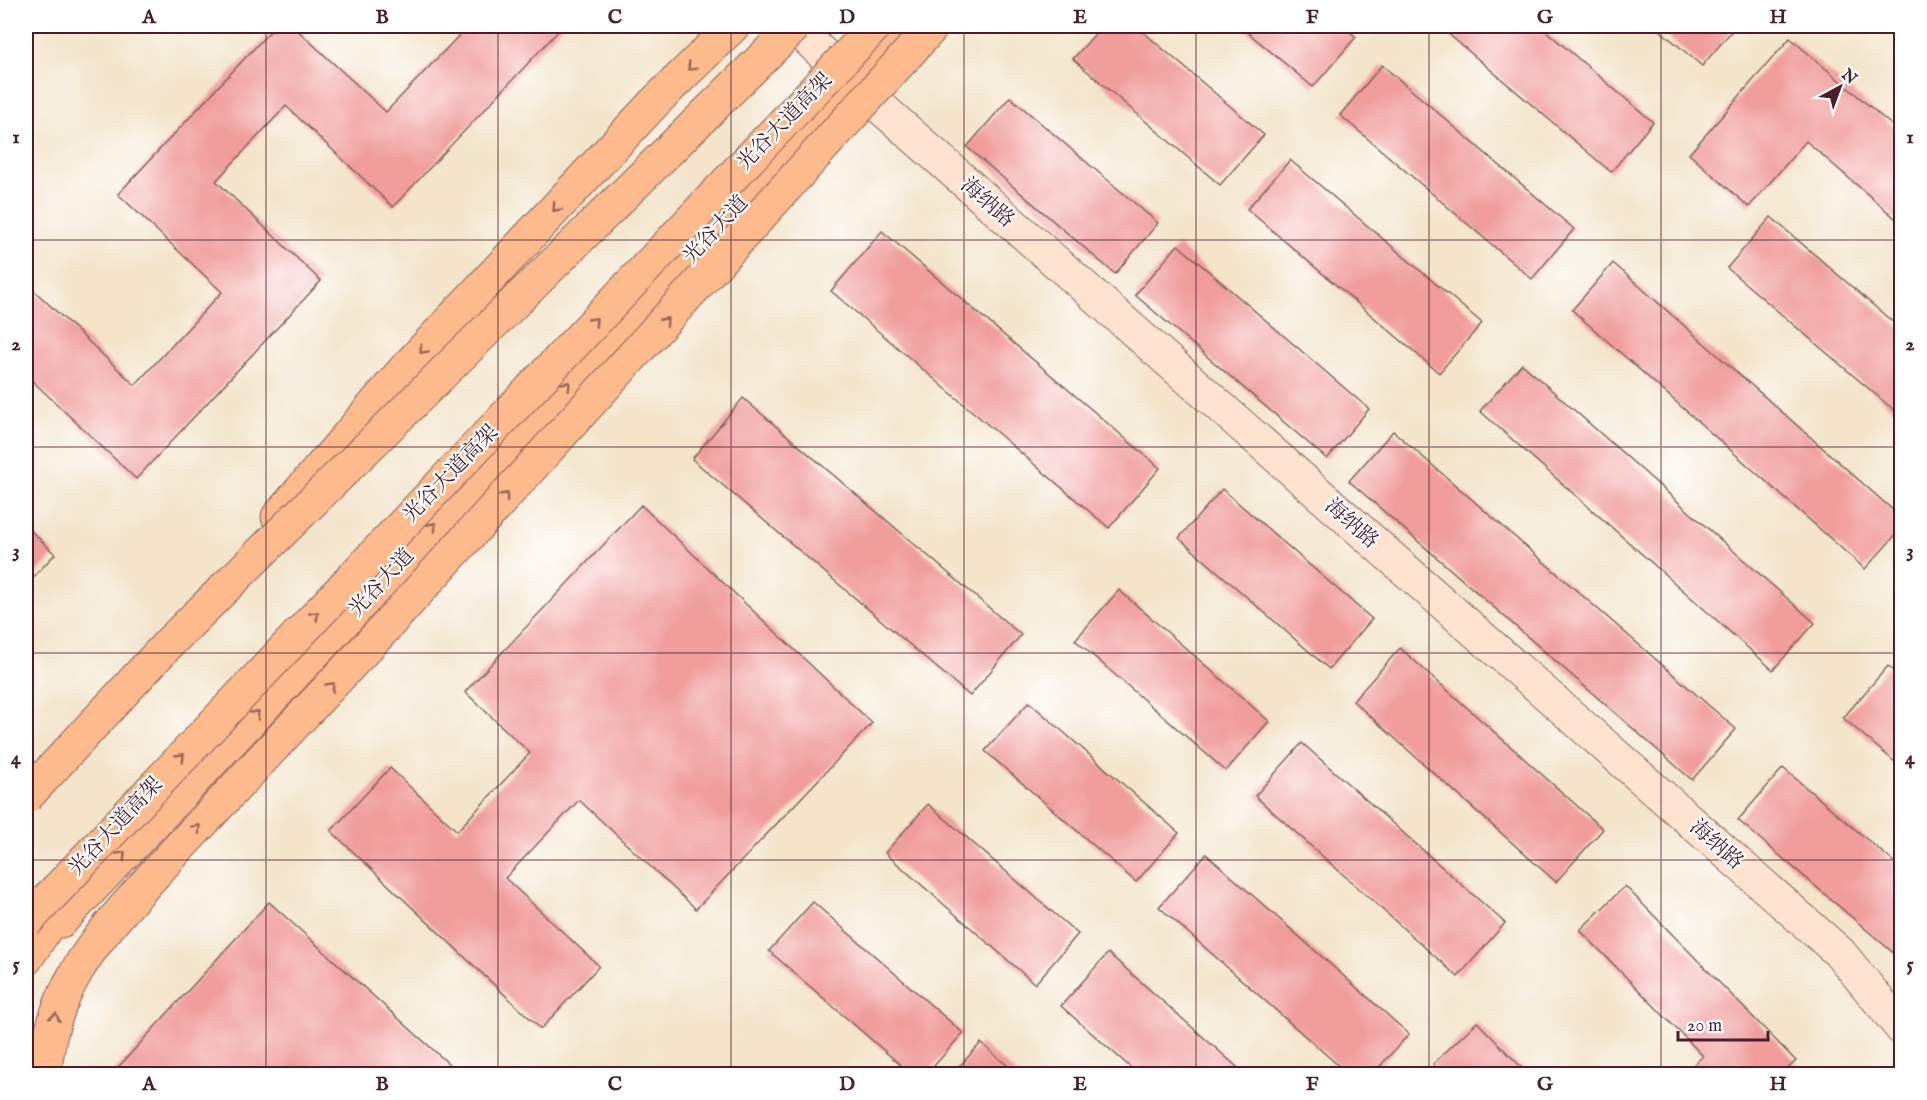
<svg xmlns="http://www.w3.org/2000/svg" width="1927" height="1100" font-family="'IM FELL English','Noto Serif SC',serif">
	<style>
		.building { fill: #f09d9c }
		.lines { fill: none; stroke-linecap: round; stroke-linejoin: round }
		.secondary-casing { stroke: #856463; stroke-width: 35 }
		.primary-casing { stroke: #856463; stroke-width: 35 }
		.highway-casing { stroke: #856463; stroke-width: 35 }
		.secondary { stroke: #fee3d1; stroke-width: 33 }
		.primary { stroke: #fcba8d; stroke-width: 33 }
		.highway { stroke: #fcba8d; stroke-width: 33 }
		.highway-bridge-casing { stroke: #856463; stroke-width: 35; stroke-linecap: butt }
		.highway-bridge { stroke: #fcba8d; stroke-width: 33 }
		.oneway { stroke: #9a6557 }
		.grid { fill: none; stroke: #4a1f2b; stroke-width: 1.5; stroke-opacity: 0.55 }
		.labels { text-anchor: middle; stroke-width: 4.5; stroke-linejoin: round; paint-order: stroke }
		.street-label { font-size: 21px; fill: #4a1f2b; stroke: #fff }
		.neatline { fill: none; stroke: #4a1f2b; stroke-width: 2 }
		.grid-label { font-size: 20px; text-anchor: middle; font-weight: bold; fill: #4a1f2b }
	</style>
	<rect width="100%" height="100%" fill="#fff"/>
	<filter id="ink" filterUnits="userSpaceOnUse"><feTurbulence type="fractalNoise" baseFrequency=".0167" numOctaves="2"/><feDisplacementMap in="SourceGraphic" scale="12" xChannelSelector="R" yChannelSelector="G"/><feConvolveMatrix kernelMatrix="1 2 1 2 8 2 1 2 1" color-interpolation-filters="sRGB"/></filter>
	<filter id="wash" filterUnits="userSpaceOnUse"><feTurbulence type="fractalNoise" baseFrequency=".008" numOctaves="4" result="noise"/><feDisplacementMap in="SourceGraphic" scale="24" xChannelSelector="R" yChannelSelector="G"/><feGaussianBlur stdDeviation="1.35" result="paint"/><feColorMatrix in="noise" values="0 0 0 0 0 0 0 0 0 0 0 0 0 0 0 0 0 1.4 0 .05"/><feComposite in="paint" operator="in"/></filter>
	<g filter="url(#wash)">
		<rect width="100%" height="100%" fill="#f3e4ca"/>
		<g id="blocks">
			<!-- building -->
			<g class="building">
				<polygon points="275,26 293,26 386,112 468,26 563,26 393,207 286,106 216,181 321,281 136,479 26,375 26,283 135,385 222,292 118,194"/>
				<polygon points="1102,26 1136,26 1264,135 1220,185 1073,59"/>
				<polygon points="1240,26 1343,26 1356,37 1313,87"/>
				<polygon points="1439,26 1540,26 1653,122 1611,172"/>
				<polygon points="1655,26 1736,26 1702,66"/>
				<polygon points="1889,26 1902,26 1902,36"/>
				<polygon points="1790,38 1902,134 1902,224 1806,141 1749,207 1689,154"/>
				<polygon points="1382,65 1574,229 1532,279 1340,115"/>
				<polygon points="1010,97 1158,223 1115,274 967,147"/>
				<polygon points="1290,160 1482,323 1439,373 1247,209"/>
				<polygon points="1771,217 1902,330 1902,417 1727,268"/>
				<polygon points="882,231 1160,468 1109,528 831,291"/>
				<polygon points="1178,245 1369,409 1327,459 1135,295"/>
				<polygon points="1613,263 1902,518 1902,528 1865,569 1572,310"/>
				<polygon points="1522,364 1815,623 1773,670 1480,411"/>
				<polygon points="743,398 1021,635 970,696 692,459"/>
				<polygon points="1393,431 1736,729 1692,780 1349,481"/>
				<polygon points="1222,489 1372,619 1329,669 1179,538"/>
				<polygon points="641,505 872,723 696,909 579,800 505,878 599,966 541,1029 331,831 390,768 457,831 530,753 465,692"/>
				<polygon points="26,526 55,554 26,585"/>
				<polygon points="1119,590 1269,721 1226,771 1075,640"/>
				<polygon points="1400,648 1603,829 1556,882 1353,701"/>
				<polygon points="1888,666 1902,677 1902,768 1843,718"/>
				<polygon points="1029,702 1179,833 1136,882 985,751"/>
				<polygon points="1302,743 1505,923 1458,977 1255,796"/>
				<polygon points="1783,768 1902,869 1902,949 1896,955 1738,820"/>
				<polygon points="928,804 1078,934 1035,984 885,853"/>
				<polygon points="1206,854 1409,1034 1373,1074 1348,1074 1159,907"/>
				<polygon points="1625,886 1796,1061 1782,1074 1684,1074 1703,1056 1580,930"/>
				<polygon points="269,902 460,1074 112,1074"/>
				<polygon points="813,902 963,1033 927,1074 911,1074 769,951"/>
				<polygon points="1108,953 1245,1074 1138,1074 1061,1006"/>
				<polygon points="1477,1022 1528,1074 1444,1074 1433,1064"/>
				<polygon points="981,1043 1017,1074 952,1074"/>
			</g>
		</g>
	</g>
	<g filter="url(#ink)">
		<use href="#blocks" fill-opacity="0" stroke="#856463" stroke-width="1.5"/>
		<g class="lines">
			<!-- secondary casing -->
			<g class="secondary-casing">
				<polyline id="secondary" points="794,26 853,83 1840,953 1902,1029"/>
			</g>
			<!-- primary casing -->
			<g class="primary-casing">
				<polyline id="primary" points="61,921 853,83 914,26"/>
			</g>
			<!-- highway casing -->
			<g class="highway-casing">
				<g id="highway">
					<polyline points="278,517 405,369 655,102 733,26"/>
					<polyline points="26,959 76,882"/>
					<path d="M45,1074C50,985 101,934 157,871"/>
				</g>
			</g>
			<!-- secondary -->
			<use href="#secondary" class="secondary"/>
			<!-- primary -->
			<use href="#primary" class="primary"/>
			<!-- highway -->
			<use href="#highway" class="highway"/>
			<!-- highway-bridge casing -->
			<g class="highway-bridge-casing">
				<g id="highway-bridge">
					<polyline points="26,797 170,642 795,26"/>
					<polyline points="157,871 383,630 933,26"/>
					<polyline points="26,922 875,26"/>
				</g>
			</g>
			<!-- highway-bridge -->
			<use href="#highway-bridge" class="highway-bridge"/>
		</g>
		<!-- one-way arrows -->
		<defs><path id="oneway-chevron" d="M-2-3.5L2.5 0L-2 3.5" fill="none" stroke-width="1.6" stroke-linecap="round" stroke-linejoin="round" transform="scale(1.5)"/></defs>
		<g class="oneway">
			<use href="#oneway-chevron" transform="translate(691 67) rotate(135)"/>
			<use href="#oneway-chevron" transform="translate(556 208) rotate(133)"/>
			<use href="#oneway-chevron" transform="translate(594 321) rotate(-46)"/>
			<use href="#oneway-chevron" transform="translate(665 321) rotate(-48)"/>
			<use href="#oneway-chevron" transform="translate(423 350) rotate(133)"/>
			<use href="#oneway-chevron" transform="translate(567 385) rotate(-47)"/>
			<use href="#oneway-chevron" transform="translate(505 496) rotate(-48)"/>
			<use href="#oneway-chevron" transform="translate(433 526) rotate(-47)"/>
			<use href="#oneway-chevron" transform="translate(315 615) rotate(-46)"/>
			<use href="#oneway-chevron" transform="translate(331 686) rotate(-47)"/>
			<use href="#oneway-chevron" transform="translate(256 714) rotate(-47)"/>
			<use href="#oneway-chevron" transform="translate(181 757) rotate(-46)"/>
			<use href="#oneway-chevron" transform="translate(197 828) rotate(-47)"/>
			<use href="#oneway-chevron" transform="translate(122 855) rotate(-47)"/>
			<use href="#oneway-chevron" transform="translate(55 1017) rotate(-75)"/>
		</g>
	</g>
	<!-- grid -->
	<path class="grid" d="M266,26V1074M498,26V1074M731,26V1074M964,26V1074M1196,26V1074M1429,26V1074M1661,26V1074M26,240H1902M26,447H1902M26,653H1902M26,860H1902"/>
	<g class="labels">
		<!-- street labels -->
		<g class="street-label">
			<text transform="translate(784 121) rotate(-46)" y="7">光谷大道高架</text>
			<text transform="translate(988 202) rotate(41)" y="7">海纳路</text>
			<text transform="translate(715 229) rotate(-47)" y="7">光谷大道</text>
			<text transform="translate(450 473) rotate(-46)" y="7">光谷大道高架</text>
			<text transform="translate(1352 523) rotate(41)" y="7">海纳路</text>
			<text transform="translate(381 582) rotate(-47)" y="7">光谷大道</text>
			<text transform="translate(115 826) rotate(-47)" y="7">光谷大道高架</text>
			<text transform="translate(1717 844) rotate(41)" y="7">海纳路</text>
		</g>
	</g>
	<!-- margin -->
	<rect width="1927" height="1100" fill="none" stroke="#fff" stroke-width="66"/>
	<!-- north arrow -->
	<g transform="translate(1840 87) rotate(41)" stroke="#ffffff" stroke-width="4.5" paint-order="stroke">
	<path d="M0-4.5L10 22L0 15L-10 22Z" fill="#4a1f2b"/>
	<text y="-9" font-size="16" font-weight="bold" text-anchor="middle" fill="#4a1f2b">N</text>
	</g>
	<!-- scale -->
	<path d="M1678 1031v9h90v-9" fill="none" stroke="#4a1f2b" stroke-width="3"/>
	<text x="1687" y="1031" font-size="18" fill="#4a1f2b" stroke="#ffffff" stroke-width="4.5" paint-order="stroke">20 m</text>
	<rect x="33" y="33" width="1861" height="1034" class="neatline"/>
	<g class="grid-label">
		<text x="149" y="23">A</text>
		<text x="382" y="23">B</text>
		<text x="615" y="23">C</text>
		<text x="847" y="23">D</text>
		<text x="1080" y="23">E</text>
		<text x="1312" y="23">F</text>
		<text x="1545" y="23">G</text>
		<text x="1778" y="23">H</text>
		<text x="16" y="143">1</text>
		<text x="1910" y="143">1</text>
		<text x="16" y="350">2</text>
		<text x="1910" y="350">2</text>
		<text x="16" y="557">3</text>
		<text x="1910" y="557">3</text>
		<text x="16" y="764">4</text>
		<text x="1910" y="764">4</text>
		<text x="16" y="970">5</text>
		<text x="1910" y="970">5</text>
		<text x="149" y="1090">A</text>
		<text x="382" y="1090">B</text>
		<text x="615" y="1090">C</text>
		<text x="847" y="1090">D</text>
		<text x="1080" y="1090">E</text>
		<text x="1312" y="1090">F</text>
		<text x="1545" y="1090">G</text>
		<text x="1778" y="1090">H</text>
	</g>
</svg>
